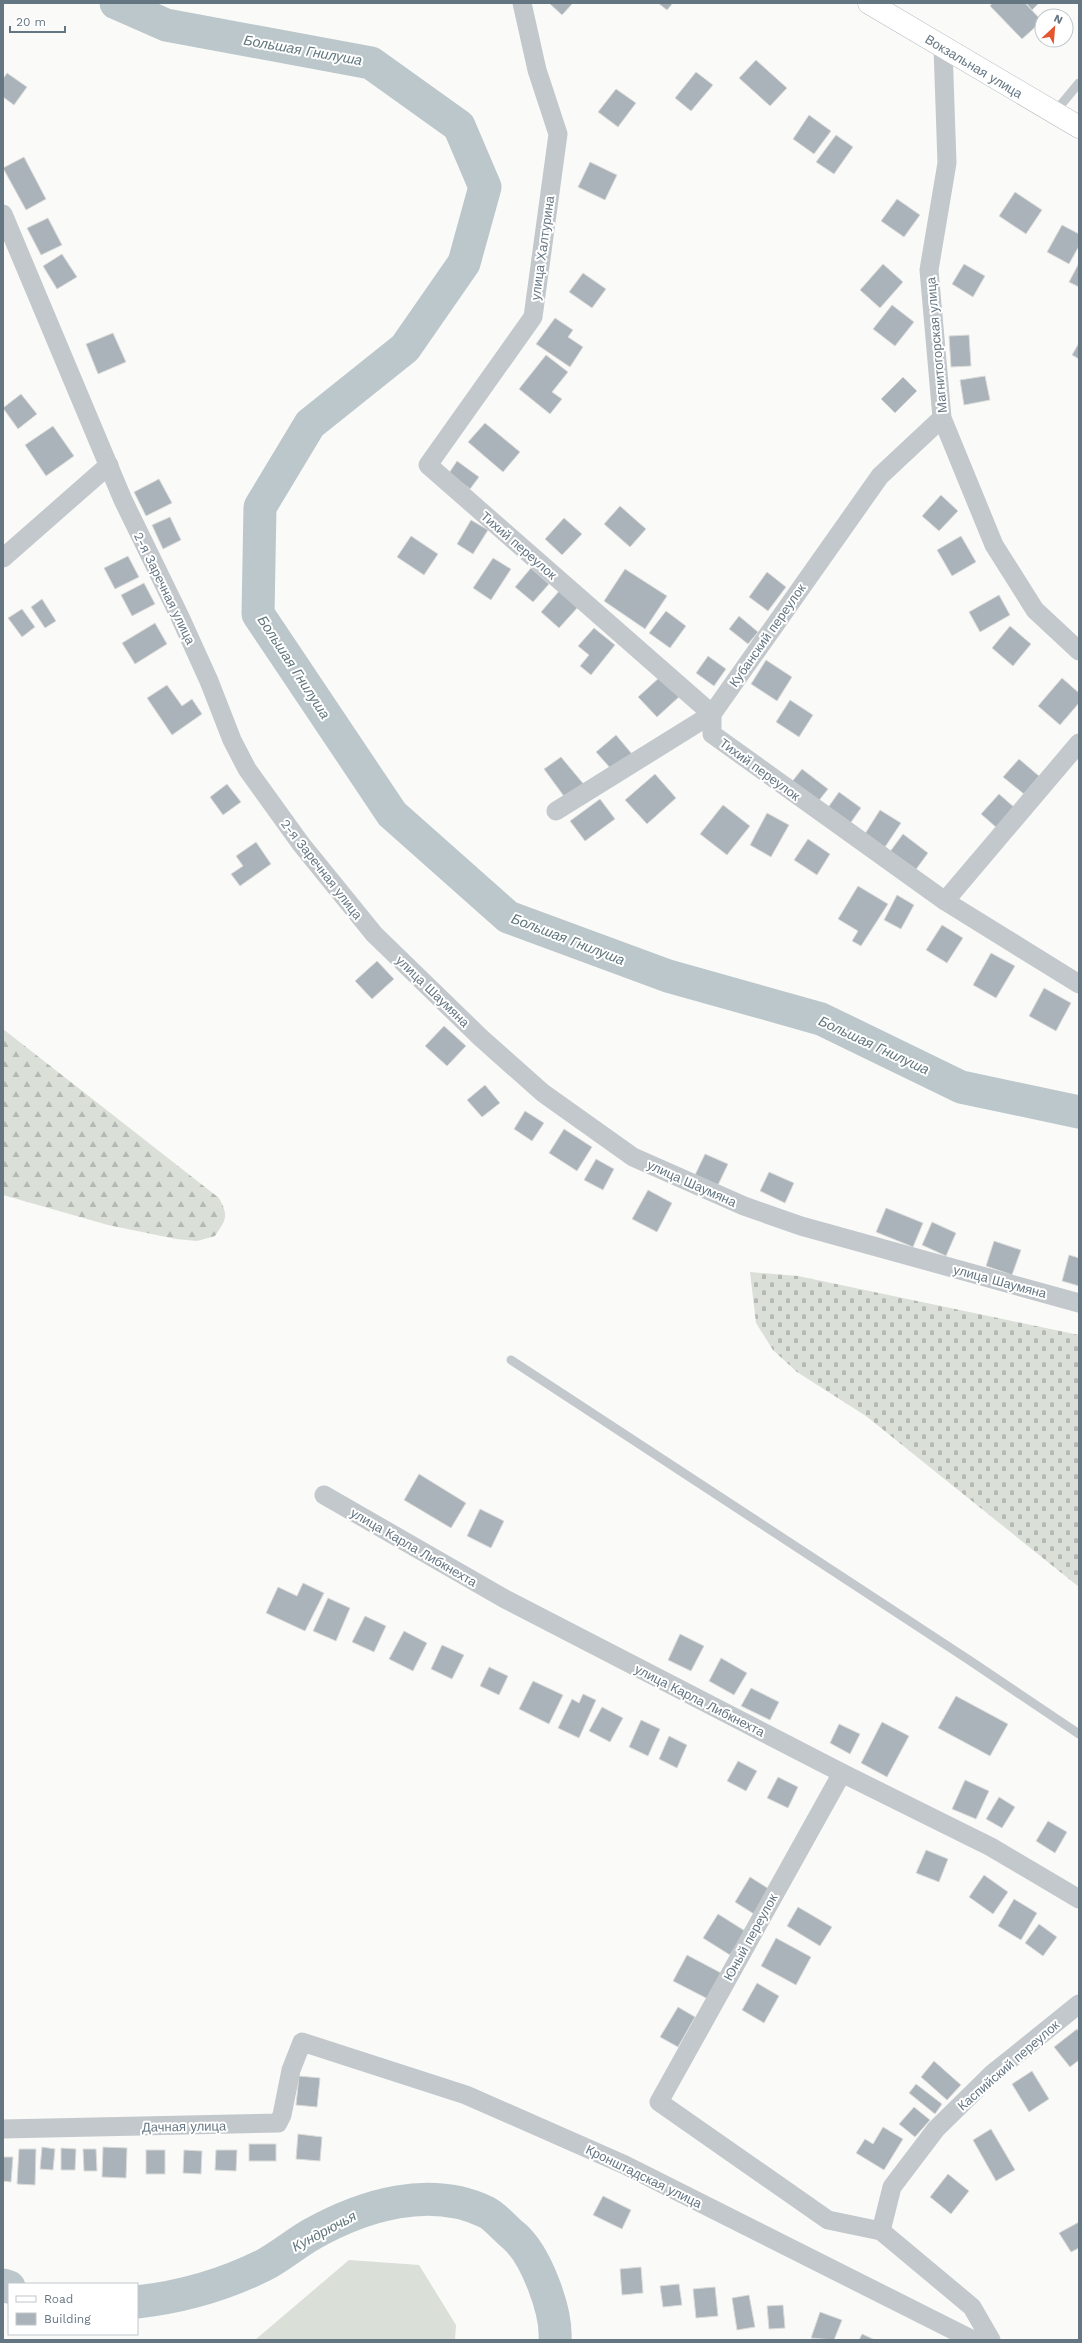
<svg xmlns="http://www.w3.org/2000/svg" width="1082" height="2343" font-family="'Work Sans',sans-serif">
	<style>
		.forest { fill: url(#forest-firs) }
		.cemetery { fill: url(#cemetery-stones) }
		.garden { fill: #dadfd7 }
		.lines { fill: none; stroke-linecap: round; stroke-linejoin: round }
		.river { stroke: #bbc7cb; stroke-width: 33 }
		.building { fill: #aab3b9; stroke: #dcdcda }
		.secondary-casing { stroke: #b3babf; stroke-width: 23 }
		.lane { stroke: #c3c8cc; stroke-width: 9 }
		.street { stroke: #c3c8cc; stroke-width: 19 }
		.secondary { stroke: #fff; stroke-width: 22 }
		.labels { text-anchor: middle; stroke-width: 4; stroke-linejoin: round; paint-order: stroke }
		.street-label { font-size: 13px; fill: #657683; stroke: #fff }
		.water-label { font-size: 14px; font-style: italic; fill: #60757c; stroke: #fff }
	</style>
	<defs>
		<pattern id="forest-firs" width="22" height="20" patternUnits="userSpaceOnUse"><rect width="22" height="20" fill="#dadfd7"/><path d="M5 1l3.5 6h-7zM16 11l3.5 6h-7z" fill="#b4b9b4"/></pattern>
		<pattern id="cemetery-stones" width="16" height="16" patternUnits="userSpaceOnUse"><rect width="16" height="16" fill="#dadfd7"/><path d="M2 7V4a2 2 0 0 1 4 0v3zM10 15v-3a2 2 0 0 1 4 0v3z" fill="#b4b9b4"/></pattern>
	</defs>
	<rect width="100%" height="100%" fill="#fafaf8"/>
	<!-- forest -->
	<path class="forest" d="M3,1029L219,1198C229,1216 226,1220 215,1236L197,1241L176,1239L108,1225L3,1195Z"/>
	<!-- cemetery -->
	<polygon class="cemetery" points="750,1272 798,1276 1079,1335 1079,1587 866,1416 797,1372 773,1350 756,1323"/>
	<!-- garden -->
	<polygon class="garden" points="349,2260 419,2265 456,2325 455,2340 255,2340"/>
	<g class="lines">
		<!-- river -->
		<g class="river">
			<polyline points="116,3 166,25 371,63 459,126 485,187 464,263 405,348 310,424 260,507 258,614 392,814 508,917 668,976 821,1019 961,1087 1079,1112"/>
			<polyline points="3,2285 9,2287"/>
			<path d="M137,2302C182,2297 224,2285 264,2265C281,2256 296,2243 312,2234C364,2205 430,2185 486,2212C496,2217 505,2229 514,2236C536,2255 557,2311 555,2340"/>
		</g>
	</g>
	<!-- building -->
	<g class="building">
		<polygon points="549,3 573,3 562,15"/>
		<polygon points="658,3 673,3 667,10"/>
		<polygon points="992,3 1025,3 1042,21 1022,39 990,6"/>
		<polygon points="1026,3 1039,3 1032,10"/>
		<polygon points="756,60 787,88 770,106 739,78"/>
		<polygon points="696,72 713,85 691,111 675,98"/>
		<polygon points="7,73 27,87 14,105 3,97 3,79"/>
		<polygon points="616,89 636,103 618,127 598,112"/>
		<polygon points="809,115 831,131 814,154 793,139"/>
		<polygon points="836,135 853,147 834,174 816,162"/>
		<polygon points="24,157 46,199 26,210 3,168"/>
		<polygon points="590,162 617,175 605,200 578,187"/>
		<polygon points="1015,192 1042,210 1026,234 999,216"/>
		<polygon points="897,199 920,215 904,237 881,221"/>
		<polygon points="48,218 62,245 41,255 27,228"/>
		<polygon points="1062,225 1079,234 1079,246 1069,264 1047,252"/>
		<polygon points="62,254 77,277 57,289 43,266"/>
		<polygon points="1079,263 1079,287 1069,282"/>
		<polygon points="883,264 903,282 880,308 860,290"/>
		<polygon points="964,264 985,276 973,297 952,284"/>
		<polygon points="583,273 606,289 592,308 569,292"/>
		<polygon points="892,305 914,322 895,346 873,329"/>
		<polygon points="555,318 573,330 568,337 583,347 570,367 536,344"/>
		<polygon points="113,333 126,362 98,374 86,344"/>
		<polygon points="969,335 971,366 951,367 949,336"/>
		<polygon points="1079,343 1079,359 1072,355"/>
		<polygon points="546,355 568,372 552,392 562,399 550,414 519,389"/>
		<polygon points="985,376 990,400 964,405 960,380"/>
		<polygon points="903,377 917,391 895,413 881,399"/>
		<polygon points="21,394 37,414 18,429 3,408"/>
		<polygon points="485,423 520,452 503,472 468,442"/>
		<polygon points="53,426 74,456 46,476 25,445"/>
		<polygon points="457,461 479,477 470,489 449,473"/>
		<polygon points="159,479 172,503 146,516 134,492"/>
		<polygon points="941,495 958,511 939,531 922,516"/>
		<polygon points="620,506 646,529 630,547 604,524"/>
		<polygon points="170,517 181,540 163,549 152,525"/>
		<polygon points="564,518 582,534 562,555 545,539"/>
		<polygon points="471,520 488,530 473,554 457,544"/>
		<polygon points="411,536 438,554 424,575 397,557"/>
		<polygon points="961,536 976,562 952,576 937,550"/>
		<polygon points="128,556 139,577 115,589 104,568"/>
		<polygon points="493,558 511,569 491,600 473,588"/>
		<polygon points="531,568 549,584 533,602 515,587"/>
		<polygon points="625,569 667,596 645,629 604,601"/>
		<polygon points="767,572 786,587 768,611 749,597"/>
		<polygon points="144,583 155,604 132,616 121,595"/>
		<polygon points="560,590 579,606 559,628 541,612"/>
		<polygon points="999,595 1010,615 980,632 969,612"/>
		<polygon points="42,599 56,621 45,628 31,607"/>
		<polygon points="22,609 35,627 22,637 8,618"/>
		<polygon points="666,611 686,626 670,648 649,633"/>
		<polygon points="739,616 758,632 748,644 729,629"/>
		<polygon points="155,623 167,644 135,664 122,643"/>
		<polygon points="1010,626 1031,644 1013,666 992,648"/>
		<polygon points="594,628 615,645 591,675 580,666 589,655 578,646"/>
		<polygon points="708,656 726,669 714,686 696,673"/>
		<polygon points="766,660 792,677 777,701 751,684"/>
		<polygon points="661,676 680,696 657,717 638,697"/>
		<polygon points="1062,678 1079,693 1079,703 1060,725 1038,706"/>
		<polygon points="167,685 182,706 192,699 202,714 172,735 147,698"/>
		<polygon points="790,700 813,715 799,737 776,722"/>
		<polygon points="616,735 632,754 612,770 596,752"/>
		<polygon points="561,757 586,787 566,799 544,769"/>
		<polygon points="1019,759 1039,776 1024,794 1003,777"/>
		<polygon points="802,769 828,789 817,803 791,783"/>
		<polygon points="655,774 676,798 647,824 625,800"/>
		<polygon points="227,784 241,802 223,815 210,797"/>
		<polygon points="839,792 861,808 849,825 827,809"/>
		<polygon points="999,794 1015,808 997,828 981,814"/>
		<polygon points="600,799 615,819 585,841 570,821"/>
		<polygon points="723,805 750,826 727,855 700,834"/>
		<polygon points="880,810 901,823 883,850 863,837"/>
		<polygon points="767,813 789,825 771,857 750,845"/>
		<polygon points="903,834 928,853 914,872 889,853"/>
		<polygon points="808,839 830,854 817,875 794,860"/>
		<polygon points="256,842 271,864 240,886 231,874 243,866 236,856"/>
		<polygon points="858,886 888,904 861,946 852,941 858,931 838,919"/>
		<polygon points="897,895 914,905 901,929 884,920"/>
		<polygon points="942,925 963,938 947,963 926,950"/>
		<polygon points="991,953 1015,966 996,998 973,985"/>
		<polygon points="377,961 394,979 372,999 355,981"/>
		<polygon points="1044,988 1071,1003 1056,1031 1029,1016"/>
		<polygon points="444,1026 466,1046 447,1066 425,1046"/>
		<polygon points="485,1085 500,1103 482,1117 467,1100"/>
		<polygon points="525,1111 544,1123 532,1141 514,1129"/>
		<polygon points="564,1129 592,1147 577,1171 549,1153"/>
		<polygon points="705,1154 728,1164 718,1185 695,1175"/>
		<polygon points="596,1159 614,1169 603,1190 584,1180"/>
		<polygon points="769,1172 794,1183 785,1203 760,1191"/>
		<polygon points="648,1190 672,1203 657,1232 632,1219"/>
		<polygon points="886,1208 923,1223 913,1247 876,1232"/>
		<polygon points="932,1222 956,1233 946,1256 922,1245"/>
		<polygon points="994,1241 1021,1250 1012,1275 986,1266"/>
		<polygon points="1069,1255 1079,1258 1079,1286 1062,1281"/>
		<polygon points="419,1474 466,1503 451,1528 404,1500"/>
		<polygon points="480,1509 504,1521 491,1548 467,1536"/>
		<polygon points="303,1583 324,1593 305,1631 266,1613 278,1587 297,1596"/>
		<polygon points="328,1598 350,1608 336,1641 313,1631"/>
		<polygon points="365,1616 386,1626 374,1652 352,1642"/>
		<polygon points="404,1631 427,1643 413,1671 389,1659"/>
		<polygon points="680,1634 704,1646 691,1671 668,1660"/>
		<polygon points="442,1645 464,1655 452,1679 431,1669"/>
		<polygon points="721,1658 747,1673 734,1695 709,1681"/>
		<polygon points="489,1667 508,1676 499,1695 480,1686"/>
		<polygon points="533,1681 563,1695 549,1724 519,1709"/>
		<polygon points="751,1688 779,1702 770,1720 741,1706"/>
		<polygon points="583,1694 596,1700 579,1738 558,1728 572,1699 579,1703"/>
		<polygon points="956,1696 1008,1724 990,1756 938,1728"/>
		<polygon points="602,1707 623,1718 610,1742 589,1731"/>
		<polygon points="641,1720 660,1729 648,1756 629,1747"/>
		<polygon points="882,1722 909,1736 887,1777 861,1763"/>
		<polygon points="839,1724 860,1734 850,1754 830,1743"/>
		<polygon points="669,1736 687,1745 677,1768 659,1759"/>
		<polygon points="738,1761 757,1771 746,1791 727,1781"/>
		<polygon points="778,1777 798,1787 788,1808 767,1798"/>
		<polygon points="965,1780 989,1791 976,1819 952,1809"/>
		<polygon points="999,1797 1015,1807 1002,1828 986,1819"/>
		<polygon points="1048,1821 1067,1832 1055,1853 1036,1841"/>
		<polygon points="926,1850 948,1859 939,1882 916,1873"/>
		<polygon points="984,1875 1008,1892 993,1914 969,1897"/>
		<polygon points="750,1877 769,1889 754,1914 735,1902"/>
		<polygon points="1014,1899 1037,1913 1021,1940 998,1926"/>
		<polygon points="798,1907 832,1927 820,1946 787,1926"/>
		<polygon points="718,1914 745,1931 730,1955 703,1938"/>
		<polygon points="1039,1924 1057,1937 1043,1956 1025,1943"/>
		<polygon points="776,1938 811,1957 796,1985 761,1966"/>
		<polygon points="687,1955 721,1973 708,1999 673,1981"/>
		<polygon points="757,1983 779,1996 764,2023 742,2010"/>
		<polygon points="678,2007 695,2017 678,2047 660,2037"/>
		<polygon points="1077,2029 1079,2032 1079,2060 1070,2067 1054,2047"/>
		<polygon points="934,2061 961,2085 947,2100 921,2077"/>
		<polygon points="1032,2071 1049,2099 1029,2112 1012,2084"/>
		<polygon points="299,2076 320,2078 317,2107 296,2105"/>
		<polygon points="916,2084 942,2104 935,2114 909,2093"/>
		<polygon points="914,2107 930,2120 915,2137 899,2124"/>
		<polygon points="883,2127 903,2139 884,2170 856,2153 865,2139 873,2144"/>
		<polygon points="991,2129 1015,2170 996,2181 973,2140"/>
		<polygon points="298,2134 322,2137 320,2161 296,2159"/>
		<rect x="249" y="2144" width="27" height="17"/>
		<polygon points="42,2147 55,2149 53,2170 40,2169"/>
		<polygon points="103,2147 127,2148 126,2178 102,2177"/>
		<polygon points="61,2148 76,2149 75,2170 61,2170"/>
		<polygon points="19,2149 36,2149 35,2185 17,2184"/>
		<polygon points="83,2149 96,2149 97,2171 84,2171"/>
		<rect x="146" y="2150" width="19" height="24"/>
		<polygon points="184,2150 202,2151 201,2174 183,2173"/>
		<polygon points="216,2150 237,2150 236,2171 215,2170"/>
		<polygon points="3,2157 13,2157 11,2182 3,2181"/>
		<polygon points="948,2174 969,2191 951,2214 930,2197"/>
		<polygon points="603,2196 631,2210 622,2229 593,2215"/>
		<polygon points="1079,2222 1079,2248 1071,2252 1059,2233"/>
		<polygon points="641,2267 643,2293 622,2295 620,2269"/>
		<polygon points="679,2284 682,2305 663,2307 660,2286"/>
		<polygon points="715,2287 718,2316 696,2318 693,2289"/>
		<polygon points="749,2295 755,2327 737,2330 732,2298"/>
		<polygon points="783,2305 785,2328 769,2329 767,2306"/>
		<polygon points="820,2312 842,2320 834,2340 811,2338"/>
		<polygon points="862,2334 875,2340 859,2340"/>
	</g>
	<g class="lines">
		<!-- secondary casing -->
		<g class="secondary-casing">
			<polyline id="secondary" points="869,3 1079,127"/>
		</g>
		<!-- lane -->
		<g class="lane">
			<polyline points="1054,113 1079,83"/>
			<polyline points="511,1360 969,1660 1079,1734"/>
		</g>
		<!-- street -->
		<g class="street">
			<polyline points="522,3 537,70 558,134 533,317 428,465 712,714 712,734 945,901 1079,984"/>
			<polyline points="943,48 947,163 929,270 942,418 994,545 1035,610 1079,651"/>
			<polyline points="3,214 123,500 180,617 209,681 232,740 247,769 301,844 374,934 480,1037 543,1093 633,1157 744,1206 801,1226 1079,1303"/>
			<polyline points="3,558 109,465"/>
			<polyline points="556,811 712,714 880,476 942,418"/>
			<polyline points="945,901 1079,743"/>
			<polyline points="324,1495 505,1599 842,1773 991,1847 1079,1899"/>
			<polyline points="842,1773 659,2102 828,2220 881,2231 972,2307 991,2340"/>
			<polyline points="3,2129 278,2123 282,2115 291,2070 302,2042 466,2095 625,2165 973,2340"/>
			<polyline points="881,2231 892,2187 936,2129 992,2074 1079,2004"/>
		</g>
		<!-- secondary -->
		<use href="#secondary" class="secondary"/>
	</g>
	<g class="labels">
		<!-- street labels -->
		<g class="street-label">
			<text transform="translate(974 66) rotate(31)" y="5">Вокзальная улица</text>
			<text transform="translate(542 248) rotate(-82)" y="5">улица Халтурина</text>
			<text transform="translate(936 345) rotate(-95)" y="5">Магнитогорская улица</text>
			<text transform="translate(519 545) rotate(41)" y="5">Тихий переулок</text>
			<text transform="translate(165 588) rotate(64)" y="5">2-я Заречная улица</text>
			<text transform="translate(767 635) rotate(-55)" y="5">Кубанский переулок</text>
			<text transform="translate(760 769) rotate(36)" y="5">Тихий переулок</text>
			<text transform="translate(322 869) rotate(52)" y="5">2-я Заречная улица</text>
			<text transform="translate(433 991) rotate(44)" y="5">улица Шаумяна</text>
			<text transform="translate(692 1183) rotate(24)" y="5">улица Шаумяна</text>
			<text transform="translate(1000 1281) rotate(15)" y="5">улица Шаумяна</text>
			<text transform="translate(414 1547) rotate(30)" y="5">улица Карла Либкнехта</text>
			<text transform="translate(700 1700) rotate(27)" y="5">улица Карла Либкнехта</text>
			<text transform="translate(750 1937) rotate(-61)" y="5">Юный переулок</text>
			<text transform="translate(1008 2065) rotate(-41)" y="5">Каспийский переулок</text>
			<text transform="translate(184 2126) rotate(-1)" y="5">Дачная улица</text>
			<text transform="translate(644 2176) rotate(26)" y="5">Кронштадская улица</text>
		</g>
		<!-- water labels -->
		<g class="water-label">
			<text transform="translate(303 50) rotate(10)" y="5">Большая Гнилуша</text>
			<text transform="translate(294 667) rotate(57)" y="5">Большая Гнилуша</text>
			<text transform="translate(568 939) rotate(21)" y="5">Большая Гнилуша</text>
			<text transform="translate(874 1045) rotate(25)" y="5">Большая Гнилуша</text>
			<text transform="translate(324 2231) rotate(-28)" y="5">Кундрючья</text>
		</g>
	</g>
	<!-- border -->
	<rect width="1082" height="2343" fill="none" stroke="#657683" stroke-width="8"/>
	<!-- legend -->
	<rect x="8" y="2283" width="130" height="52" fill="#ffffff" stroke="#c1c8cd"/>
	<rect x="16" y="2296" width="20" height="6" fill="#ffffff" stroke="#c1c8cd"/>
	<text x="44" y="2303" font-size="12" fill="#657683">Road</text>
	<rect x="16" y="2313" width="20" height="12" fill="#aab3b9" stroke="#c1c8cd"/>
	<text x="44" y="2323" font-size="12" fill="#657683">Building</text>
	<!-- north arrow -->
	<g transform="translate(1054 28) rotate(26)"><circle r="19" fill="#ffffff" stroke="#c1c8cd"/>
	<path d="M0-3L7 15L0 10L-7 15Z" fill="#e4572e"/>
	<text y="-6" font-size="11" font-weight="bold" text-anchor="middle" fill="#657683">N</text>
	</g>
	<!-- scale -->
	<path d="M10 26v6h55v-6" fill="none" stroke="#657683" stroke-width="2"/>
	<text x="16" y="26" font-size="12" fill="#657683" stroke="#ffffff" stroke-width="3" paint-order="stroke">20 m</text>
</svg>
